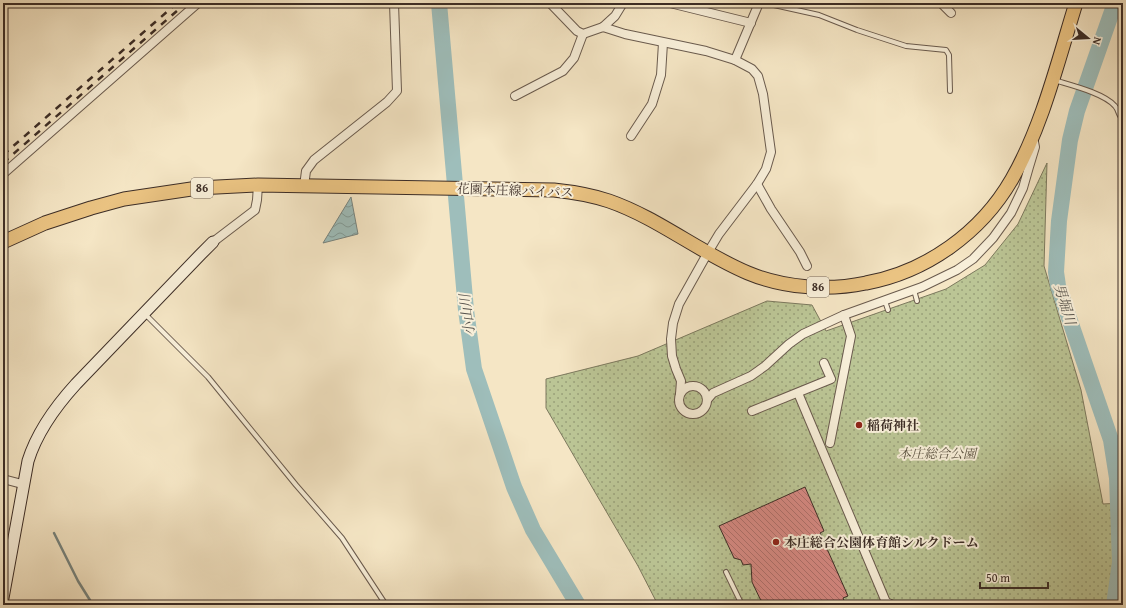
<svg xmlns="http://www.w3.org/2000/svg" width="1126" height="608" font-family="'Gentium Book Plus','Noto Serif JP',serif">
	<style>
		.green { fill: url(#green-dots); stroke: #7c795e }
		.water { fill: url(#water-waves); stroke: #77847f }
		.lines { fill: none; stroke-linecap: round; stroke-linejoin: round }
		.stream { stroke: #77847f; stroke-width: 2.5 }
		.river { stroke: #9ebebb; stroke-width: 16 }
		.building { fill: url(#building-back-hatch); stroke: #3c2d26 }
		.lane-casing { stroke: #6a5b4e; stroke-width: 6 }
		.street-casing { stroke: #6a5b4e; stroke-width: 10 }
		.secondary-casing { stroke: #3c2d26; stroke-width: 13 }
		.primary-casing { stroke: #3c2d26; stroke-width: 15 }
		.lane { stroke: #f8efd9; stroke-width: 4 }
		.street { stroke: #f8efd9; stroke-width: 8 }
		.secondary { stroke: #f8efd9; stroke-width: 11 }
		.primary { stroke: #eac382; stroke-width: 13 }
		.rail { stroke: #3c2d26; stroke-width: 2.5; stroke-dasharray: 7 7; stroke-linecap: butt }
		.poi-dot { fill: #8f2418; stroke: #f8efd9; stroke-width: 1.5 }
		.labels { text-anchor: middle; stroke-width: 4; stroke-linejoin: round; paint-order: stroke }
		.shield { fill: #f8efd9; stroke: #74675c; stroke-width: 1 }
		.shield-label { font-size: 12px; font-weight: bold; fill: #3c2d26 }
		.street-label { font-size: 13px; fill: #3c2d26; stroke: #f8efd9 }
		.poi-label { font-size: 13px; font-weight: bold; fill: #3c2d26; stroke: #f8efd9; text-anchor: start }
		.park-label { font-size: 13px; font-style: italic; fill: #5c5342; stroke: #f8efd9 }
		.water-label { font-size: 14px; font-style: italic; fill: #54514b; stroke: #f8efd9 }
	</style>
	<defs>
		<pattern id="green-dots" width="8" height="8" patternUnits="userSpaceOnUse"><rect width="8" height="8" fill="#bbc595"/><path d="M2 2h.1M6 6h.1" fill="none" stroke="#99a079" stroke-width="1.8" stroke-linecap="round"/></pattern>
		<pattern id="water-waves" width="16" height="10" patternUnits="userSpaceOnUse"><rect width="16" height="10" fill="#9ebebb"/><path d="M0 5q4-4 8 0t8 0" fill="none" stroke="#829b98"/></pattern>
		<pattern id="building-back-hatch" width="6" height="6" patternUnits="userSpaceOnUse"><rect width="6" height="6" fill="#d68983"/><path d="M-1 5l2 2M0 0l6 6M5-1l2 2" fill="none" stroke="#af706b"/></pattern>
	</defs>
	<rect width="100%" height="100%" fill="#f5e6c5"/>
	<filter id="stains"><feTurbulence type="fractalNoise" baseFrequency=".005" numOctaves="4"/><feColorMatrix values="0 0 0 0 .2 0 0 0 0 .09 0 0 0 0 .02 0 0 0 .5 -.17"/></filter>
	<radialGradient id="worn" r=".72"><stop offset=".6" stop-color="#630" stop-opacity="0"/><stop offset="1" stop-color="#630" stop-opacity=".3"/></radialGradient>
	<!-- green -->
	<polygon class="green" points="1047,163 1044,266 1081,390 1103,504 1123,503 1123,605 658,605 638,566 546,408 546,379 638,356 767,301 812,305 826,331 946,289 985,265 1018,224"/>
	<!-- water -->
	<polygon class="water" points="351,197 358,234 323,243"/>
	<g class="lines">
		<!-- stream -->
		<polyline class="stream" points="54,533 78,581 93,605"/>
		<!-- river -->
		<g class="river">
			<polyline points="439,3 466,310 474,369 514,487 533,530 578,605"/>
			<polyline points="1114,605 1120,562 1117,478 1111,440 1058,286 1056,272 1059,221 1070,140 1077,111 1115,3"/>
		</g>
	</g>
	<!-- building -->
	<polygon class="building" points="805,487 824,531 820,533 848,596 843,598 846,605 763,605 752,582 751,564 743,565 741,560 734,558 719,526"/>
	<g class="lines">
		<!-- lane casing -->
		<g class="lane-casing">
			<g id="lane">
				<polyline points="765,3 819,15 857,30 906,46 946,50 949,55 950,91"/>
				<path d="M1054,80C1070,85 1104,93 1115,106C1119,110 1118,116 1123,119"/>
				<polyline points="914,290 917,301"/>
				<polyline points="885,301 888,310"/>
				<polyline points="145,314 208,377 296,485 342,538 386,605"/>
				<polyline points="726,572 742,605"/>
			</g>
		</g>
		<!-- street casing -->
		<g class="street-casing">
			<g id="street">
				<polyline points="550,3 577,31 583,34 603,27 625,34 706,51 735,60 752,69 758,76 763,94 771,152 766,169 757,184 719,234 707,254 679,304 673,323 671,339 672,356 676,369 681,381 680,394"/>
				<polyline points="670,3 751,23"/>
				<polyline points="941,3 951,13"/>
				<polyline points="603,27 615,16 623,3"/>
				<polyline points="735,60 759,3"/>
				<polyline points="515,96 563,71 574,58 583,34"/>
				<polyline points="631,136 652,104 661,75 663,43"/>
				<polyline points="3,174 198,3"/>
				<polyline points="757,184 771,209 800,252 807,266"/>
				<polyline points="304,186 306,171 314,160 387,102 397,91 394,3"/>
				<polyline points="213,242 255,210 257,200 258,185"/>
				<circle cx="693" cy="400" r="14"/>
				<polyline points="798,393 886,602 893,605"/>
				<polyline points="707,400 713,393 751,376 765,366 789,344 803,334 844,315 922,287 957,270 973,259 993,238 1011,213 1023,188 1029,167 1035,147 1034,142 1031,140"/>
				<polyline points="752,411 831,379 824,363"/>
				<polyline points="830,443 851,336 844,315"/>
				<polyline points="3,479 22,484"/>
			</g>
		</g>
		<!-- secondary casing -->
		<g class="secondary-casing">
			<path id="secondary" d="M3,598L28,461C37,432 56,406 76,384L201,254L213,242"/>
		</g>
		<!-- primary casing -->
		<g class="primary-casing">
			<path id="primary" d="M3,242L45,223L91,208L124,199L198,188L258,185L554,190C573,192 591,195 609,201C658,218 700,253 748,273C784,288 828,291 866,283C926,272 981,233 1012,179C1042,127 1058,61 1076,3"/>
		</g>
		<!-- lane -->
		<use href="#lane" class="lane"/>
		<!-- street -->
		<use href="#street" class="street"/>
		<!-- secondary -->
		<use href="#secondary" class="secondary"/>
		<!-- primary -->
		<use href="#primary" class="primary"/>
		<!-- rail -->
		<g class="rail">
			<polyline points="3,155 177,3"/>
			<polyline points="3,163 186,3"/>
		</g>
	</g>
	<!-- markers -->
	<g class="poi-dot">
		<circle cx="859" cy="425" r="4"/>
		<circle cx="776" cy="542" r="4"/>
	</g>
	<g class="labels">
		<!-- shield labels -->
		<g class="shield">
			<rect x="191" y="178" width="22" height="20" rx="3"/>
			<rect x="807" y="277" width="22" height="20" rx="3"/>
		</g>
		<g class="shield-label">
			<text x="202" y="192">86</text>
			<text x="818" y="291">86</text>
		</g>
		<!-- street labels -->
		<g class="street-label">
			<text transform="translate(515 190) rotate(2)" y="5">花園本庄線バイパス</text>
		</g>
		<!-- poi labels -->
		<g class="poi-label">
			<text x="867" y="430">稲荷神社</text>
			<text x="784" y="547">本庄総合公園体育館シルクドーム</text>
		</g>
		<!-- park labels -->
		<g class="park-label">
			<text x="937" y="458">本庄総合公園</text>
		</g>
		<!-- water labels -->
		<g class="water-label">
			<text transform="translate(1065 304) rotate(73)" y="5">男堀川</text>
			<text transform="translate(467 315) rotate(-97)" y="5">小山川</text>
		</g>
	</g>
	<!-- margin -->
	<rect width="1126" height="608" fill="none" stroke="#f5e6c5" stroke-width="16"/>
	<rect x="4" y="4" width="1118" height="600" fill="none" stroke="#3c2d26" stroke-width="2"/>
	<rect x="8" y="8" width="1110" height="592" fill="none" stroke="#3c2d26"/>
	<!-- north arrow -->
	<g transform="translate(1088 38) rotate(108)" stroke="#f8efd9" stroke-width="3" paint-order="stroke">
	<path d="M0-3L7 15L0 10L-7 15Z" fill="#3c2d26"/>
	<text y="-6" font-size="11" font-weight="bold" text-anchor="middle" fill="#3c2d26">N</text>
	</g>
	<!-- scale -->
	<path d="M980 582v6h68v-6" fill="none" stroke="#3c2d26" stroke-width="2"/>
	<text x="986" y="582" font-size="12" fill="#3c2d26" stroke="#f8efd9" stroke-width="3" paint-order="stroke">50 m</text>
	<rect width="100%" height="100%" filter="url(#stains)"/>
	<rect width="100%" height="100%" fill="url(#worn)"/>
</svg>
